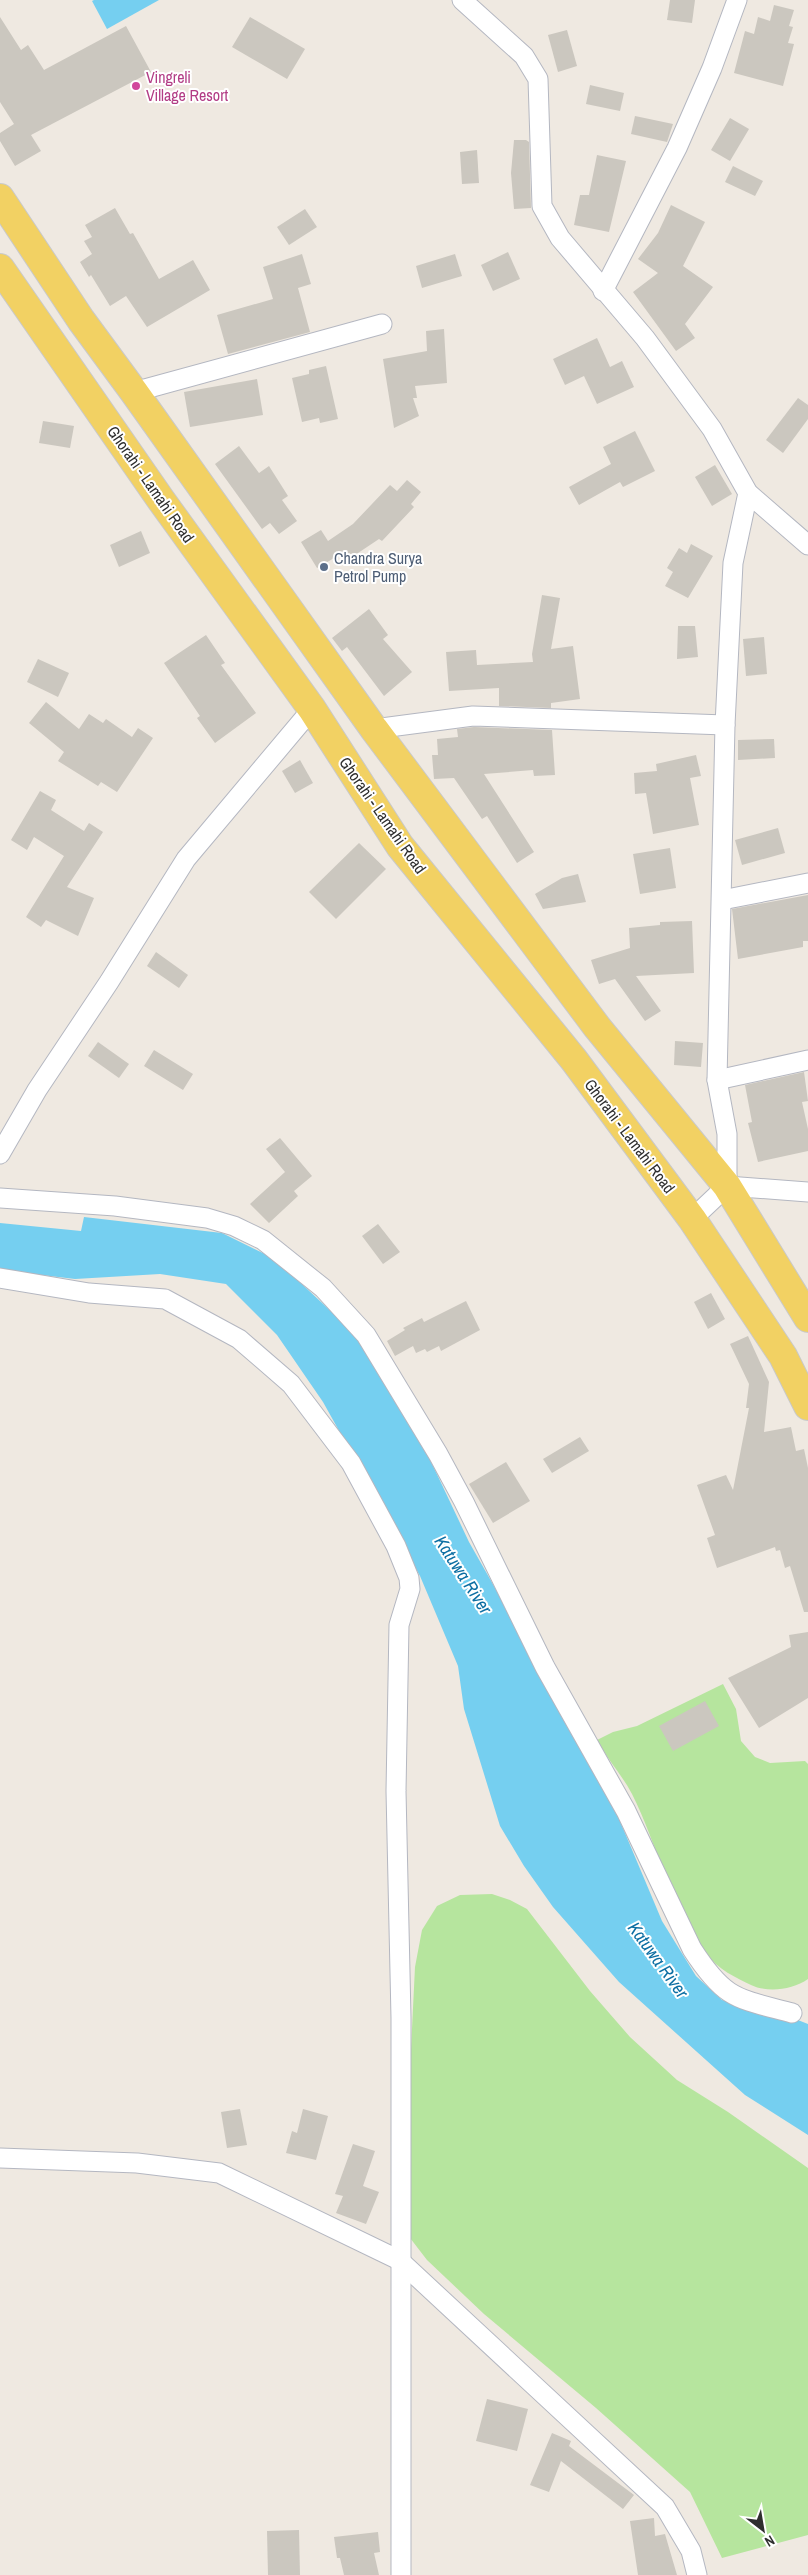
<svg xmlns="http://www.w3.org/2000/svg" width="808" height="2575" font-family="'Archivo Narrow',sans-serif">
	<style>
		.green { fill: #b6e59e }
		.water { fill: #75cff0 }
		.building { fill: #cbc7bf }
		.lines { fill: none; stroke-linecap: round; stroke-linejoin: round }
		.minor-casing { stroke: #b4b7c1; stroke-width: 21 }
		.primary-casing { stroke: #c9c9c9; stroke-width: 30 }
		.minor { stroke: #fff; stroke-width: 19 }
		.primary { stroke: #f2d163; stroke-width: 28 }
		.hotel-dot { fill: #d1479c; stroke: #fff; stroke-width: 2 }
		.service-dot { fill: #5c6f8a; stroke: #fff; stroke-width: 2 }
		.labels { text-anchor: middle; stroke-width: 4; stroke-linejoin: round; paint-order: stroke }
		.hotel-label { font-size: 16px; fill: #b23c85; stroke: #fff; text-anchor: start }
		.street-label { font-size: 16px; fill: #2e2e2e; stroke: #fff }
		.service-label { font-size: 16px; fill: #4e5e75; stroke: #fff; text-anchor: start }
		.water-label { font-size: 18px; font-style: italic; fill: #0d6fa3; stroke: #fff }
	</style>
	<rect width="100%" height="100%" fill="#efe9e1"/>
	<!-- green -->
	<g class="green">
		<path d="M723,1684L736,1709L741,1741L755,1757L770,1763L805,1761L808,1764V1979C792,1990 768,1993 751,1985C736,1978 718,1969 707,1955C671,1911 658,1845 632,1794C622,1775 607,1759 597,1740L613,1732L637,1726Z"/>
		<polygon points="492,1894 510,1900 527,1909 590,1991 630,2037 677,2080 728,2112 808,2168 808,2535 722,2558 690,2492 596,2408 484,2314 427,2260 407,2234 408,2111 415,1967 422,1930 437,1906 460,1895"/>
	</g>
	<!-- water -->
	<g class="water">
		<polygon points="94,0 159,0 107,29 92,1"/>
		<polygon points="84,1217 222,1233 275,1259 351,1330 409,1415 469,1542 524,1639 617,1814 662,1921 696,1976 722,2000 780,2013 808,2024 808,2135 745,2095 619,1982 553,1907 524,1866 500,1826 464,1709 458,1666 420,1576 323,1402 277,1335 226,1284 160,1274 75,1279 0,1270 0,1223 81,1231"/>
	</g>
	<!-- building -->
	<g class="building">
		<polygon points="670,0 695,0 692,23 667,20"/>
		<polygon points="774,5 794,10 789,26 793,27 788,43 794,44 783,86 734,73 745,31 754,34 758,17 770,21"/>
		<polygon points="0,17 21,50 28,45 44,70 126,26 151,72 31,135 41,151 15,166 0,141 0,133 14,124 0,102"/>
		<polygon points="250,17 305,49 287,79 232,47"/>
		<polygon points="567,30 577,66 558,72 548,35"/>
		<polygon points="590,85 624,93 620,111 586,104"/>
		<polygon points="635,116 673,124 667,142 631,134"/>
		<polygon points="730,118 749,129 730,161 711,150"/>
		<polygon points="514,140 526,140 529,142 531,208 514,209 511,173"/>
		<polygon points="477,150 479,183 462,184 460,152"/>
		<polygon points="597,155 626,161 609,232 574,225 580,195 589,195"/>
		<polygon points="733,166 763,181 755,196 725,182"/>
		<polygon points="671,205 705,222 683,266 713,287 685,324 695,338 676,351 633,292 658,273 638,259 658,233"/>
		<polygon points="115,208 130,234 133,233 159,279 193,260 210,290 147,327 126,296 110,306 91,275 89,277 80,262 92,254 84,241 92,237 85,225"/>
		<polygon points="305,209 317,227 289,245 277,227"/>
		<polygon points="508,252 520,279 493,291 481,265"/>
		<polygon points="302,254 311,284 298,288 310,332 228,354 217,315 273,299 263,267"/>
		<polygon points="455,254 462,276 422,288 416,266"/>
		<polygon points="444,329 447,383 415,386 417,398 413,398 419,416 394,428 383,359 427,351 426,331"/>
		<polygon points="597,338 610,367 622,361 634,387 597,404 584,376 565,385 553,359"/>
		<polygon points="326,366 338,419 320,423 319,418 302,422 292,378 309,374 309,370"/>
		<polygon points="257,379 263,415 190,427 184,392"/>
		<polygon points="798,398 808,405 808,419 783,453 766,440"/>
		<polygon points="43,421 74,426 70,448 39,443"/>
		<polygon points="635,431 655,471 623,487 620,482 579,505 569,487 611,464 603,447"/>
		<polygon points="239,446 259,473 269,466 288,496 282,500 297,521 279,534 270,523 262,529 215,464"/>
		<polygon points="715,465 732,494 712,506 695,477"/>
		<polygon points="407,480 421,492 411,504 414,507 382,541 379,539 346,561 341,554 317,568 301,542 321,530 328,541 353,524 390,485 397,491"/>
		<polygon points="141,531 150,553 119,567 110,545"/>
		<polygon points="691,544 713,556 688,598 665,586 673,572 667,568 679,548 687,553"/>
		<polygon points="542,595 560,598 551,649 573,646 580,699 551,703 551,708 499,706 499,688 449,691 446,652 476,650 477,665 533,662 532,654"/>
		<polygon points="369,609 388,635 383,639 412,672 384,696 347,647 342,651 332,638"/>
		<polygon points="678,626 695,626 698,657 677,659"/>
		<polygon points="206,635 225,663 221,665 256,713 215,743 197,718 200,716 164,663"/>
		<polygon points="764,637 767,674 746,676 743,639"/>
		<polygon points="38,659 69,673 58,697 27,682"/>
		<polygon points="46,702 79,729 89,714 103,723 106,719 132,737 138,728 153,738 117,792 101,782 98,786 58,761 64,752 29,723"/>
		<polygon points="474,727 552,730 555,775 534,776 533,770 484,774 534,852 517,863 487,816 482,819 454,778 434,779 432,755 438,755 437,739 458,737 457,729"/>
		<polygon points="774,739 775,758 738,760 738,740"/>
		<polygon points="696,755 701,776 690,778 699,825 653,834 646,793 635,794 634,773 657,771 656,764"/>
		<polygon points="300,760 313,783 295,793 282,771"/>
		<polygon points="40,791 56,800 51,810 84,831 89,823 103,832 67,887 94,898 78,936 46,920 41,927 26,917 64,856 34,837 27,850 11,840"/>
		<polygon points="778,828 785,853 742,865 735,840"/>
		<polygon points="359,843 386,869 336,919 309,892"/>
		<polygon points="670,848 676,888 640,894 633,854"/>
		<polygon points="578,874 586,902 543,909 535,894 562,878"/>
		<polygon points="808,895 808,941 803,941 803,947 738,959 732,909"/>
		<polygon points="692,921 694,973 636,976 661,1011 645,1021 615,979 599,984 591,960 630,948 629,928 660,925 660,922"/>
		<polygon points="156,952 188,975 179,988 147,966"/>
		<polygon points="675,1041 703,1043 701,1067 674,1065"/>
		<polygon points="98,1042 129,1064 119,1078 88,1056"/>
		<polygon points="154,1050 193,1074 183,1090 144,1066"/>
		<polygon points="804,1072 808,1101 802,1102 808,1129 808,1151 758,1162 748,1123 752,1122 745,1085"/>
		<polygon points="280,1138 312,1176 294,1191 298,1196 269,1223 250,1204 285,1172 266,1149"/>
		<polygon points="378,1224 400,1252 383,1264 362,1236"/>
		<polygon points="711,1293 725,1319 708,1329 694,1302"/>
		<polygon points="466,1301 480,1330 441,1351 439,1346 427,1352 425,1349 416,1353 413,1346 395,1356 387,1341 405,1330 403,1328 422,1318 424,1322"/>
		<polygon points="748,1336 769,1382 764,1432 791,1427 796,1451 804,1449 808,1468 808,1612 804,1612 790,1566 785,1568 780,1550 776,1551 775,1547 717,1568 707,1538 715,1535 697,1485 726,1475 733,1490 749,1408 746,1408 749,1384 730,1344"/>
		<polygon points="580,1437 589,1451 552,1473 543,1459"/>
		<polygon points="506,1462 530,1501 493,1523 469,1484"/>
		<polygon points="808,1632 808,1698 759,1728 728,1678 791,1647 789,1635"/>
		<polygon points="705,1701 719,1726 673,1751 659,1726"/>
		<polygon points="240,2109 247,2145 227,2148 221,2112"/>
		<polygon points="303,2109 328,2116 316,2160 286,2153 292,2131 297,2133"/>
		<polygon points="353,2144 375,2151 363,2186 379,2192 366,2224 336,2213 343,2196 335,2194"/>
		<polygon points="487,2399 528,2409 517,2451 476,2441"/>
		<polygon points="552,2433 571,2441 569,2446 634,2495 623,2509 561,2461 549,2492 530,2485"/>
		<polygon points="654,2518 655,2536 665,2534 677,2575 638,2575 630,2521"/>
		<polygon points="299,2530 300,2575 268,2575 267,2531"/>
		<polygon points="378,2532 380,2552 374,2553 379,2575 344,2575 340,2558 337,2558 334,2537"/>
	</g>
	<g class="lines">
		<!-- minor casing -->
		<g class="minor-casing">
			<g id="minor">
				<polyline points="462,0 524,56 538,79 542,206 560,238 645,338 712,429 748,493 808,545"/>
				<polyline points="603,291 677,148 712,68 737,0"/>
				<polyline points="134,392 382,324"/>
				<polyline points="374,729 473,716 725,725"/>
				<polyline points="722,900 808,883"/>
				<polyline points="717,1080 808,1060"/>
				<polyline points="0,1154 37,1090 109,982 186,859 312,709"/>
				<polyline points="727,1186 808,1192"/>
				<path d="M0,1198L115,1206L207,1218L234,1226L263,1240L323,1288L366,1335L438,1454L464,1502L545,1667L626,1811L692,1949C725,2000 736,1998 792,2013"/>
				<polyline points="692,1219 727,1186 727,1134 717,1080 725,725 733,563 748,493"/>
				<polyline points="0,1278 89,1293 165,1299 239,1339 291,1384 351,1463 396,1546 409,1578 410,1589 399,1625 396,1791 401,2018 401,2575"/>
				<polyline points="0,2158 137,2163 219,2173 399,2260 665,2507 691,2551 697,2575"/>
			</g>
		</g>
		<!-- primary casing -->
		<g class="primary-casing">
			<g id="primary">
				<polyline points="0,198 81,320 134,392 374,729 597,1027 727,1186 808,1318"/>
				<polyline points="0,268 161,500 312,709 400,846 574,1060 692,1219 783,1356 808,1406"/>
			</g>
		</g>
		<!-- minor -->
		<use href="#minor" class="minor"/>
		<!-- primary -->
		<use href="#primary" class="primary"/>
	</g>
	<!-- markers -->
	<circle class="hotel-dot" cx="136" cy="86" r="5"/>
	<circle class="service-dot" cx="324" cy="567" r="5"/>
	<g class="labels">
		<!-- hotel labels -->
		<g class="hotel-label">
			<text x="146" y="83">Vingreli<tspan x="146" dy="18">Village Resort</tspan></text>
		</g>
		<!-- street labels -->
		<g class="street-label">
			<text transform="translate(151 484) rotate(55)" y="6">Ghorahi - Lamahi Road</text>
			<text transform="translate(383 815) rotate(55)" y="6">Ghorahi - Lamahi Road</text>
			<text transform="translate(630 1136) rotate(53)" y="6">Ghorahi - Lamahi Road</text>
		</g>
		<!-- service labels -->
		<g class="service-label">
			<text x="334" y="564">Chandra Surya<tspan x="334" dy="18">Petrol Pump</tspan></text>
		</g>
		<!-- water labels -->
		<g class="water-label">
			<text transform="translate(463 1575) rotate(57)" y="6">Katuwa River</text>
			<text transform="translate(658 1960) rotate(54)" y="6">Katuwa River</text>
		</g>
	</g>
	<!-- north arrow -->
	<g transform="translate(763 2530) rotate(149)" stroke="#ffffff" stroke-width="4" paint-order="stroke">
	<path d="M0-4L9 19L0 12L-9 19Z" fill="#2e2e2e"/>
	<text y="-8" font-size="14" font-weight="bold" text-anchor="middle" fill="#2e2e2e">N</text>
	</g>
</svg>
